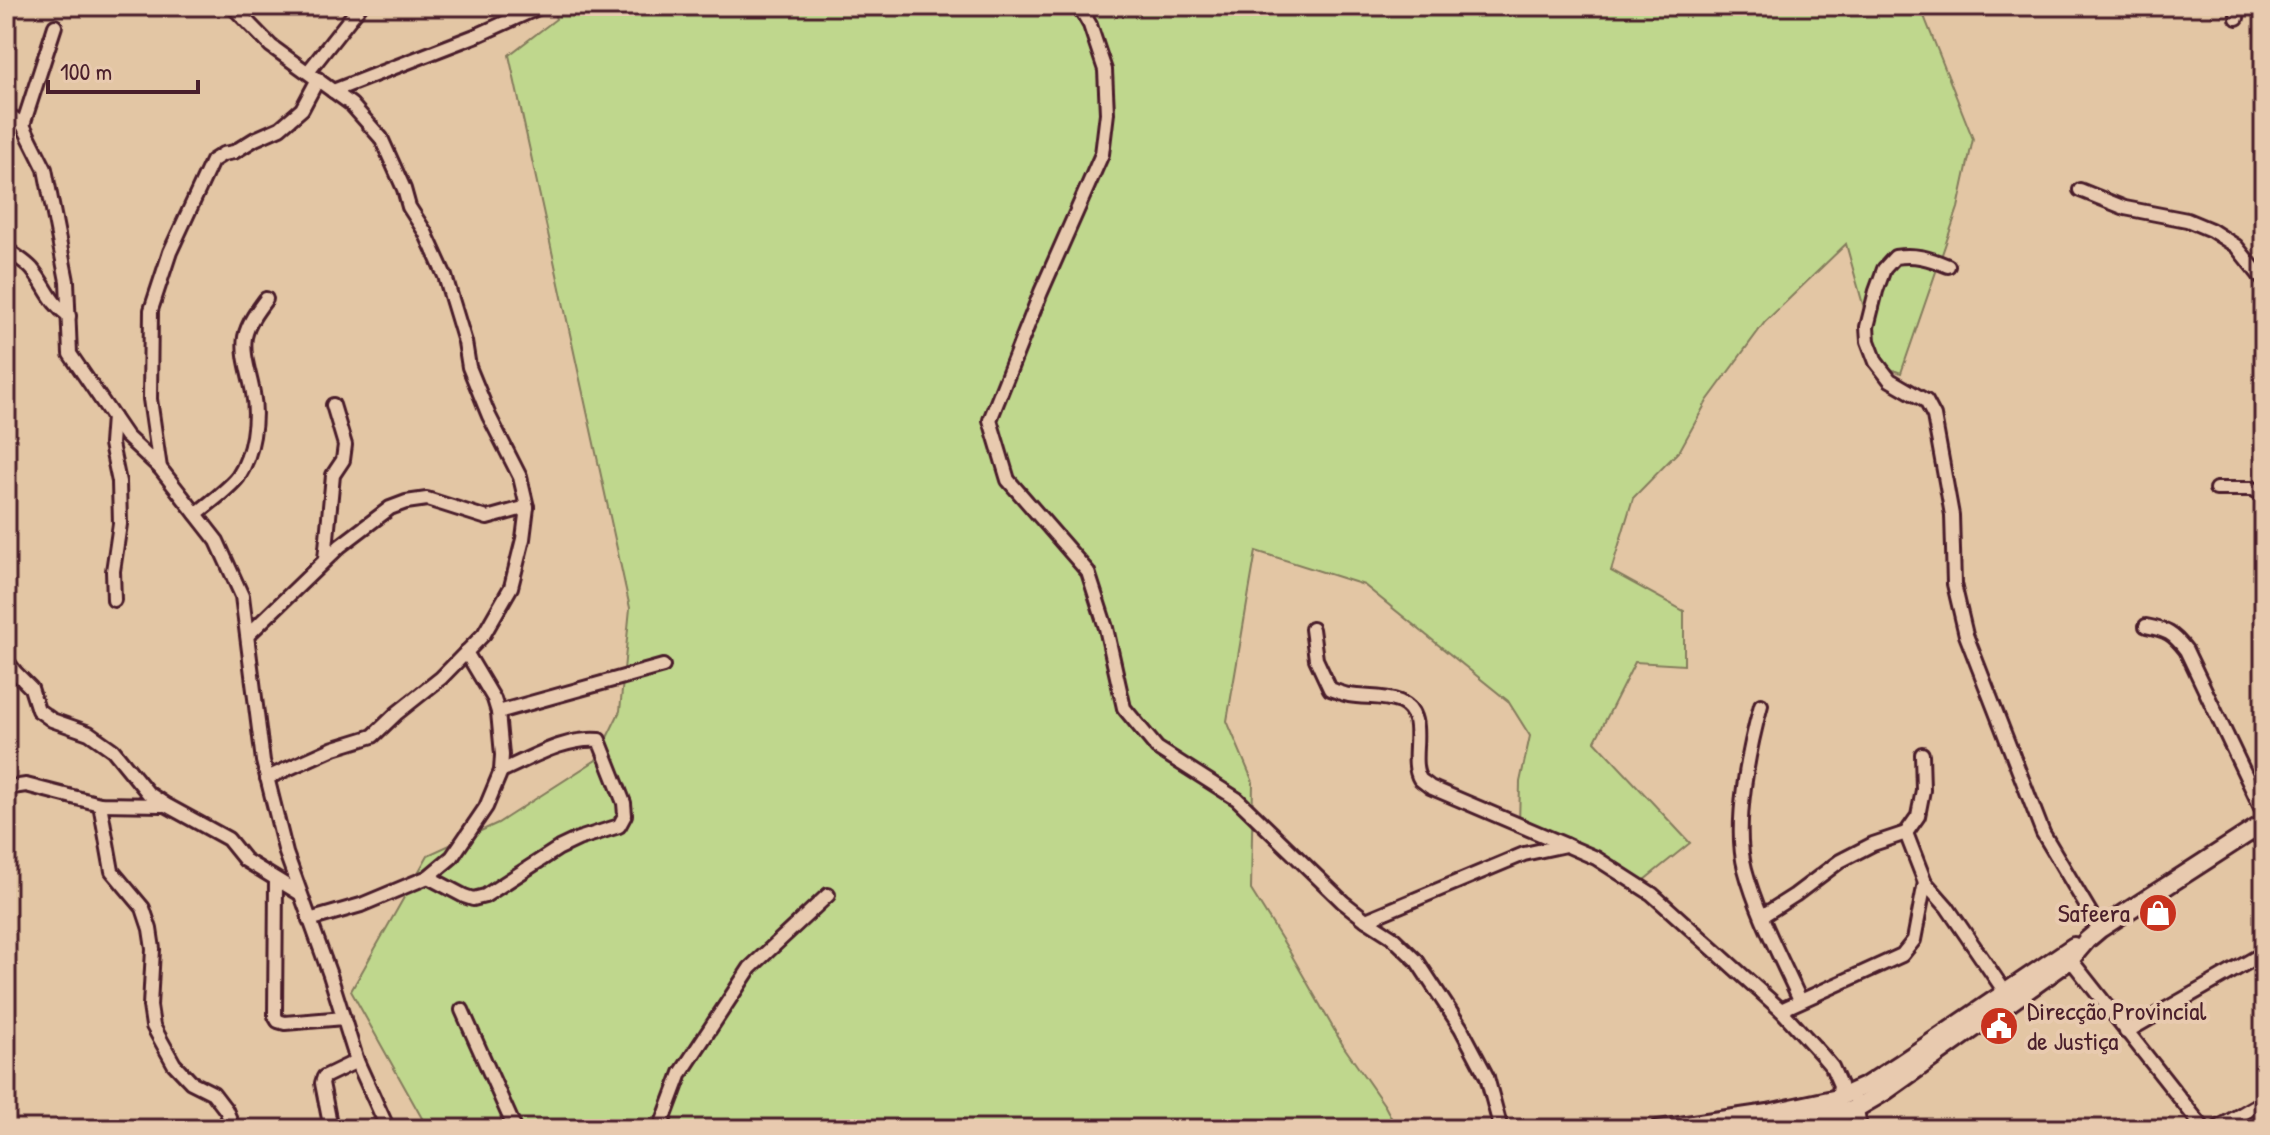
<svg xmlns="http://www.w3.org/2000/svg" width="2270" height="1135" font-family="'Patrick Hand',sans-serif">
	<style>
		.green { fill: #bfd78d; stroke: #847b5c; stroke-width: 2 }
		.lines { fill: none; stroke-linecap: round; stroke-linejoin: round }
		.minor-casing { stroke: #4a1f2b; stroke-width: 18 }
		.major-casing { stroke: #4a1f2b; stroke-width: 22 }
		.minor { stroke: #e8caaf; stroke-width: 12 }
		.major { stroke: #e8caaf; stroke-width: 16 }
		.labels { text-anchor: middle; stroke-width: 8; stroke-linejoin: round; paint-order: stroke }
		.poi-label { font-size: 26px; fill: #4a1f2b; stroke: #e8caaf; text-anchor: end }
	</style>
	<rect width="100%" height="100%" fill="#e3c6a4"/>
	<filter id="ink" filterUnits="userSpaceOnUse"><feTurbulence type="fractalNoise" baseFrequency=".0125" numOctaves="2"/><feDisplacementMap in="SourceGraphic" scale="16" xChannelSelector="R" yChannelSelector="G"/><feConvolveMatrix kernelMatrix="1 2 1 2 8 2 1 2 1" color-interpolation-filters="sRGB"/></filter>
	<g filter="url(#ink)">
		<!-- green -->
		<polygon class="green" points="551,6 1920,6 1973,139 1958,208 1901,373 1880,365 1846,244 1765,322 1707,401 1680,450 1633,498 1611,571 1684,611 1684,665 1635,662 1595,741 1690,843 1639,884 1519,826 1520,782 1530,736 1508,701 1364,585 1256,551 1227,721 1253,782 1251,890 1288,949 1344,1047 1385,1106 1397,1129 428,1129 351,991 428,855 498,823 596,760 620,711 630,608 509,55 556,19"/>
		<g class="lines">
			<!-- minor casing -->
			<g class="minor-casing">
				<g id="minor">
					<polyline points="232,6 271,46 351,104 381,138 404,189 409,207 425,232 445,276 465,342 469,367 489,416 520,477 527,507 523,539 511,587 484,634 441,678 397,713 373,736 334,748 267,778"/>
					<polyline points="624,6 630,7"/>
					<polyline points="1079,6 1090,25 1105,70 1107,113 1102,154 1041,292 990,420 1008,480 1088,572 1106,628 1124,708 1157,748 1237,799 1343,902 1366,920 1391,936 1417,961 1461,1028 1487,1077 1501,1129"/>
					<polyline points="2237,18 2238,6"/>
					<polyline points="308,72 360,6"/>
					<polyline points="333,91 480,34 542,6"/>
					<polyline points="6,113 23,125 45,169 67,281 70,354 126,436 160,468 217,541 242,596 263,761 286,853 330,975 357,1061 388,1129"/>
					<polyline points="23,125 55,26"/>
					<polyline points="2080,190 2125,208 2187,220 2211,230 2236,246 2264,281"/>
					<path d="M6,248C14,256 24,260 32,269C47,287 49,302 69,316"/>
					<path d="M1948,266C1929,258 1915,254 1895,257L1884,269L1876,291L1867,327L1868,341L1876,362L1890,380L1926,401L1934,416L1952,515L1954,584L1966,635L2043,833L2100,929"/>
					<polyline points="113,417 111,444 119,482 120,524 113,571 114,600"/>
					<polyline points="160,468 150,399 151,310 170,252 212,161 223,154 234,152 255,139 280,128 302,109 318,79"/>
					<polyline points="2216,489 2253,489 2264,495"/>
					<path d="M196,514C208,504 229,489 238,477C253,454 258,419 253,393C250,375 242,355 245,337C248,323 257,311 266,299"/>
					<polyline points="325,559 333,475 343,460 345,445 333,405"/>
					<path d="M2146,626C2167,630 2173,633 2186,650L2264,814"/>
					<path d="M1312,629L1316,659L1330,689C1336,691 1343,694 1349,695C1365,698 1383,695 1400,702C1430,715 1407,758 1420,779C1423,782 1427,784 1430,787L1566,845"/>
					<polyline points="248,635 340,546 390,508 406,502 427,499 487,518 527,507"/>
					<polyline points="6,660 15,672 31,688 38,710 52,720 89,733 113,750 148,793 166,805 228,839 245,860 299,893"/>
					<path d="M1761,705C1749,749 1733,825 1745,869C1757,914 1781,958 1800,1000"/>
					<polyline points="498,712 663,666"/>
					<polyline points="6,788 26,785 100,804 163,805"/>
					<polyline points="100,804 112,871 143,908 150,929 153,949 150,1006 153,1026 174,1064 191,1082 213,1093 226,1110 234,1129"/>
					<polyline points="1906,833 1925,882 1947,907 2005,992"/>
					<path d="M428,877L464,896L473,899L485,896L559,848L578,839L619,826L625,815L624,803L599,740C565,737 531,758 501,771"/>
					<polyline points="276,881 275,1016 278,1021 285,1023 344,1018"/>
					<polyline points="1762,916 1795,895 1840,861 1873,844 1906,833 1918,816 1923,790 1922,754"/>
					<polyline points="309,920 361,905 428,877 452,857 486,807 501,771 502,755 498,712 494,699 466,652"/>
					<polyline points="1366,920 1524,854 1566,845 1596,858 1652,894 1781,1010 1821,1054 1832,1067 1840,1085 1838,1098 1844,1129"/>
					<polyline points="2067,955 2204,1129"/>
					<polyline points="462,1010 515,1129"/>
					<polyline points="1781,1010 1902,955 1914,940 1925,882"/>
					<polyline points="2126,1032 2264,953"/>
					<polyline points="1856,1101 1860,1129"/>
					<polyline points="331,1129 322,1083 324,1077 357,1061"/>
					<polyline points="660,1129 681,1073 750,968 828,895"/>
					<polyline points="2216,1129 2264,1101"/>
				</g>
			</g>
			<!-- major casing -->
			<g class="major-casing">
				<g id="major">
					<polyline points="1659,1129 1768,1113 1838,1098 1867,1085 1901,1063 2074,946"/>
					<polyline points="1757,1129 1841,1113 1857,1108 1886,1091 2070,960 2087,940 2100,929 2264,823"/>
				</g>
			</g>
			<!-- minor -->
			<use href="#minor" class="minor"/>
			<!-- major -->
			<use href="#major" class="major"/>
		</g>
	</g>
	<!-- icons -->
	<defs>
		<g id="shop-disc" transform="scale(2)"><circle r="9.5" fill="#c8321e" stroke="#e8caaf"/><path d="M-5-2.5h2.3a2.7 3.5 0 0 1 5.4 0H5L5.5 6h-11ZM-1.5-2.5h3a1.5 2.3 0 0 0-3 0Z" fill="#fff"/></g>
		<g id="civic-disc" transform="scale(2)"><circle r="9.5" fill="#c8321e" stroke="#e8caaf"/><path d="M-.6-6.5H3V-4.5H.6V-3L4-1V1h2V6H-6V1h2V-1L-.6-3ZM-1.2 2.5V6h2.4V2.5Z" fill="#fff"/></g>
	</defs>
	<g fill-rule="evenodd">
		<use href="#shop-disc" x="2158" y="913"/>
		<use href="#civic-disc" x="1999" y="1026"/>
	</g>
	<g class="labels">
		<!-- poi labels -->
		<g class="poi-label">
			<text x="2130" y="922">Safeera</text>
			<text x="2027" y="1020" text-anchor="start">Direcção Provincial<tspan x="2027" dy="30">de Justiça</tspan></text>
		</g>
	</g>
	<!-- margin -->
	<rect width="2270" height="1135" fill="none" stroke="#e8caaf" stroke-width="32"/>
	<rect x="16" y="16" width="2238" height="1103" fill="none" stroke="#4a1f2b" stroke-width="3" filter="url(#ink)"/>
	<!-- scale -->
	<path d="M48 80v12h150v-12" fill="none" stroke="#4a1f2b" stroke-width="4"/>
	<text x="60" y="80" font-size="24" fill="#4a1f2b" stroke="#e8caaf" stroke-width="6" paint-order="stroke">100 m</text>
</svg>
